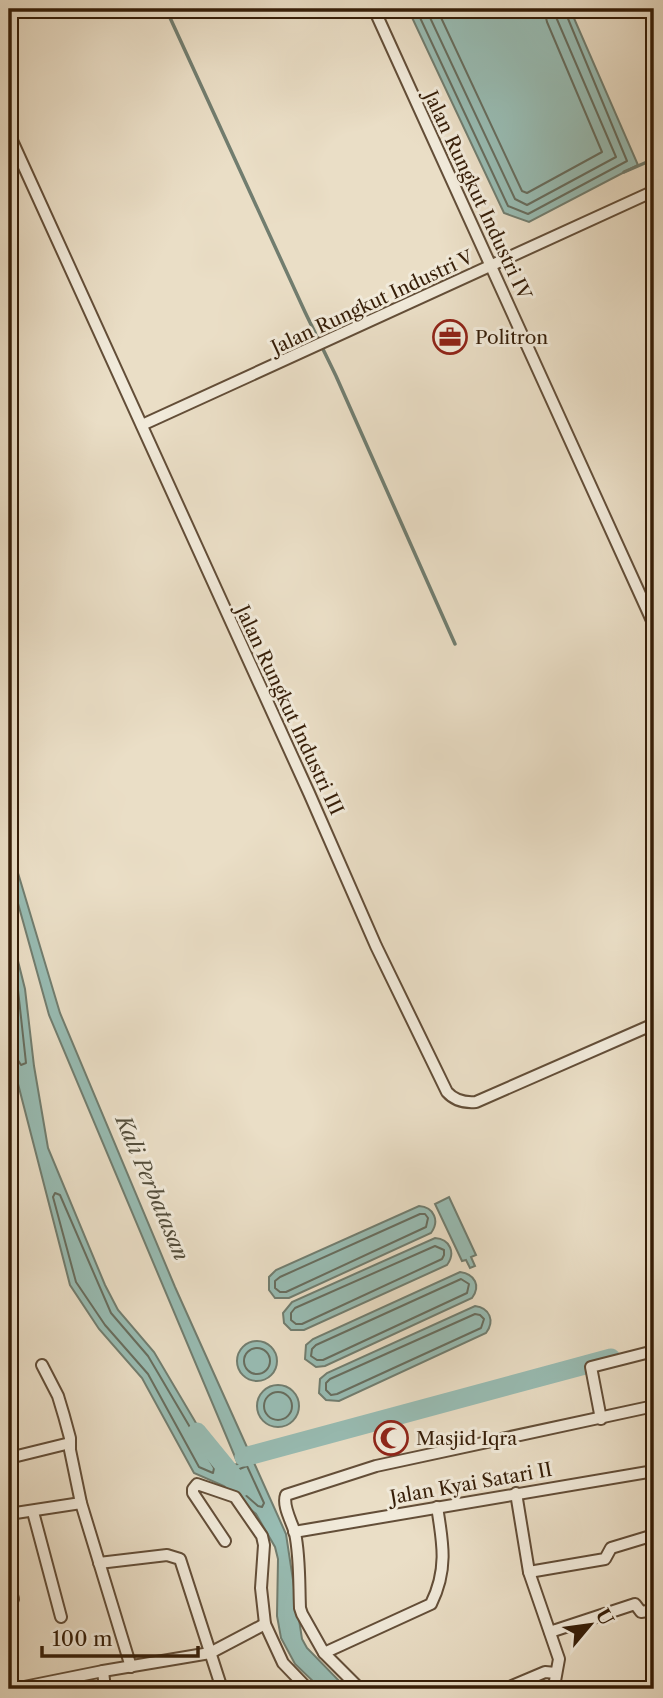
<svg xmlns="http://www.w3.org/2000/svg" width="663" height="1698" font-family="'Libre Caslon Text',serif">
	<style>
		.water { fill: #98bcb3; stroke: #717d6f; stroke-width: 2 }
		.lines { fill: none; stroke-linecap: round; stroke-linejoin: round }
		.shore { stroke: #676d5e; stroke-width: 2 }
		.stream { stroke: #717d6f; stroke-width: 3.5 }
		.river { stroke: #98bcb3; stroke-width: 19 }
		.minor-casing { stroke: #634e38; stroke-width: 14 }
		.minor { stroke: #f1eada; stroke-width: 10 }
		.labels { text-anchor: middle; stroke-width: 6; stroke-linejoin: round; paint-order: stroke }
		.street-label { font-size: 19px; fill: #361e08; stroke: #f1eada }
		.poi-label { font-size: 19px; fill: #361e08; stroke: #f1eada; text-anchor: start }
		.water-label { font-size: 21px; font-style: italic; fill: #534d3b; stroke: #f1eada }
	</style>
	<rect width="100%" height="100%" fill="#eadec6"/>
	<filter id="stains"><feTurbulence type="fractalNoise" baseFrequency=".00286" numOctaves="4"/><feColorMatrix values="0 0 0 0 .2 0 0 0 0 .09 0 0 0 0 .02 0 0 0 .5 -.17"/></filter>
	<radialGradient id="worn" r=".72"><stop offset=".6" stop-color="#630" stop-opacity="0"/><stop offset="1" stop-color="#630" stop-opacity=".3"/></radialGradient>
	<!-- water -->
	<g class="water">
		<polygon points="408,9 570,9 638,165 529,222 504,213"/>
		<polygon points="9,843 60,1013 175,1287 286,1534 302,1639 307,1648 347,1689 321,1689 295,1664 281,1638 277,1616 278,1559 275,1547 256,1514 224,1486 194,1473 142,1378 99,1329 70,1285 9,1049 9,925 25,989 34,1066 48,1148 105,1285 118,1310 154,1352 222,1467 238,1464 49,1015 9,871"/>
		<polygon points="449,1197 476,1255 471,1257 475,1266 470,1268 466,1260 462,1261 435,1204"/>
		<path d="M419,1206C434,1207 440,1221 431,1233L289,1298H275L269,1290V1277L276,1270Z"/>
		<path d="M435,1238C450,1239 456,1253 447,1265L304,1330H291L284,1323L283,1313L292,1302Z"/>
		<path d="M460,1272C475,1274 481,1286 472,1298L325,1366L316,1367L305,1359L306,1345L313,1339Z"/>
		<path d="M475,1306C490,1308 495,1321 486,1333L339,1401L326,1400L319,1393L320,1379L327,1373Z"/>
		<circle cx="257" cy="1361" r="20"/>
		<circle cx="278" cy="1406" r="21"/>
	</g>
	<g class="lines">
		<!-- shore -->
		<g class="shore">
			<polyline points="416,9 508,206 528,214 627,161 564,9"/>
			<polyline points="426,9 515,199 527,205 616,157 556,17 555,9"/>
			<polyline points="437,9 522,191 527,193 602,152 547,22 544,9"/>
			<polyline points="9,953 18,990 26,1063 21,1065 16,1057 9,1055"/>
			<polygon points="55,1193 60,1195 111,1313 148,1356 214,1468 213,1473 199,1467 148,1374 105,1325 76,1282 53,1197"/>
			<polygon points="420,1214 425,1214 428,1218 426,1227 286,1292 280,1292 275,1288 275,1281 280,1277"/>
			<polygon points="435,1246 444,1250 444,1255 442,1259 302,1324 296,1324 291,1320 291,1313 295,1308"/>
			<polygon points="461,1279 469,1284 467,1293 323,1360 317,1360 311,1356 312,1349 316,1345"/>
			<polygon points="475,1314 480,1315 484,1319 481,1328 337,1394 331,1395 326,1390 326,1383 330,1379"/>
			<circle cx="257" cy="1361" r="13"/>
			<circle cx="278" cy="1406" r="14"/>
			<polygon points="247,1466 264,1503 262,1507 258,1506 226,1478 227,1474"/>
		</g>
		<!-- stream -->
		<g class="stream">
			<polyline points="166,9 305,312 336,376 455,644"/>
			<polyline points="624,172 654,159"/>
		</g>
		<!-- river -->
		<g class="river">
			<polyline points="197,1432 242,1487"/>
			<polyline points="244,1457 611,1358"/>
		</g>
		<!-- minor casing -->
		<g class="minor-casing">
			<g id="minor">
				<polyline points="374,9 654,625"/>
				<path d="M9,134L309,793L376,946L447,1092C455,1101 465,1103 476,1102L654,1024"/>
				<polyline points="142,425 654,191"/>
				<polyline points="42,1365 58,1396 64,1416 70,1438 70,1450 81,1503 131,1667"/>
				<polyline points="601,1419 591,1367 654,1351"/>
				<polyline points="9,1458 70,1443"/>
				<polyline points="516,1493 529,1572 559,1659 555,1681 557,1689"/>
				<polyline points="33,1512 61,1617"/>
				<polyline points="9,1514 81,1503"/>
				<polyline points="294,1532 654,1471"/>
				<polyline points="225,1541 193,1493 193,1489 197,1484 235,1497 262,1536 264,1545 261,1588 265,1624 283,1663 308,1689"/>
				<polyline points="99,1563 167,1555 180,1559 222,1689"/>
				<polyline points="529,1572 605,1559 611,1548 654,1535"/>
				<polyline points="9,1584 13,1599"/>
				<polyline points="550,1632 635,1604 641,1612 654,1610"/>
				<path d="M324,1653L431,1604C448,1570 443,1543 437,1507"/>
				<polyline points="103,1671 105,1689"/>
				<polyline points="14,1689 103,1671 210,1653 265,1624"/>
				<path d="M360,1689L324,1653L302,1614L300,1608C299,1583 300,1557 295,1533C292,1522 282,1506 286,1495L376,1466L654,1406"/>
				<polyline points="505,1689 545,1672 556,1673"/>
			</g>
		</g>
		<!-- minor -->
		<use href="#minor" class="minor"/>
	</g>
	<!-- icons -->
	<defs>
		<g id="office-ring" transform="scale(1.75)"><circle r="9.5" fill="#f1eada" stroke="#8f2418" stroke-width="1.5"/><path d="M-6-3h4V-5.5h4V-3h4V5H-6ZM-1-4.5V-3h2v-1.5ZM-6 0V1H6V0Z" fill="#8f2418"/></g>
		<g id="mosque-ring" transform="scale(1.75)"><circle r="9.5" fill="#f1eada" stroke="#8f2418" stroke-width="1.5"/><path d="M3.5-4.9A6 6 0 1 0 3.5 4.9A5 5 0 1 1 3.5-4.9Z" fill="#8f2418"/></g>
	</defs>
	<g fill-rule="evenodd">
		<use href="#office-ring" x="450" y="337"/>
		<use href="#mosque-ring" x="391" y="1438"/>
	</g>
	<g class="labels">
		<!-- street labels -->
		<g class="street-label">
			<text transform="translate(478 195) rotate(65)" y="7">Jalan Rungkut Industri IV</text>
			<text transform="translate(372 302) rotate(-25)" y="7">Jalan Rungkut Industri V</text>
			<text transform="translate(290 710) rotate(65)" y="7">Jalan Rungkut Industri III</text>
			<text transform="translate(471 1483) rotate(-10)" y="7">Jalan Kyai Satari II</text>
		</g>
		<!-- poi labels -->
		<g class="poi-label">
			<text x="475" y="344">Politron</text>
			<text x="416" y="1445">Masjid Iqra</text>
		</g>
		<!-- water labels -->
		<g class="water-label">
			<text transform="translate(152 1188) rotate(67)" y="7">Kali Perbatasan</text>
		</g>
	</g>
	<!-- margin -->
	<rect width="663" height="1698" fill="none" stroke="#eadec6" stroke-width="35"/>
	<rect x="10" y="10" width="642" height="1677" fill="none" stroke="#361e08" stroke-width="3.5"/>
	<rect x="18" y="18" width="628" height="1663" fill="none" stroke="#361e08" stroke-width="2"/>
	<!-- north arrow -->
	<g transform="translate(590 1625) rotate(61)" stroke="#f1eada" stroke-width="5" paint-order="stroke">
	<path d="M0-5L12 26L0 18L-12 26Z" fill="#361e08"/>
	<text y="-10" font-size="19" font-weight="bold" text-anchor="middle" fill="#361e08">U</text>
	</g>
	<!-- scale -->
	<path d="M42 1646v10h156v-10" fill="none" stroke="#361e08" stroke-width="3.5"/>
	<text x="52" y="1646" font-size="21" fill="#361e08" stroke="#f1eada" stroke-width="5" paint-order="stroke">100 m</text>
	<rect width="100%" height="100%" filter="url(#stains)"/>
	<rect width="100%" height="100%" fill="url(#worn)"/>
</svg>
